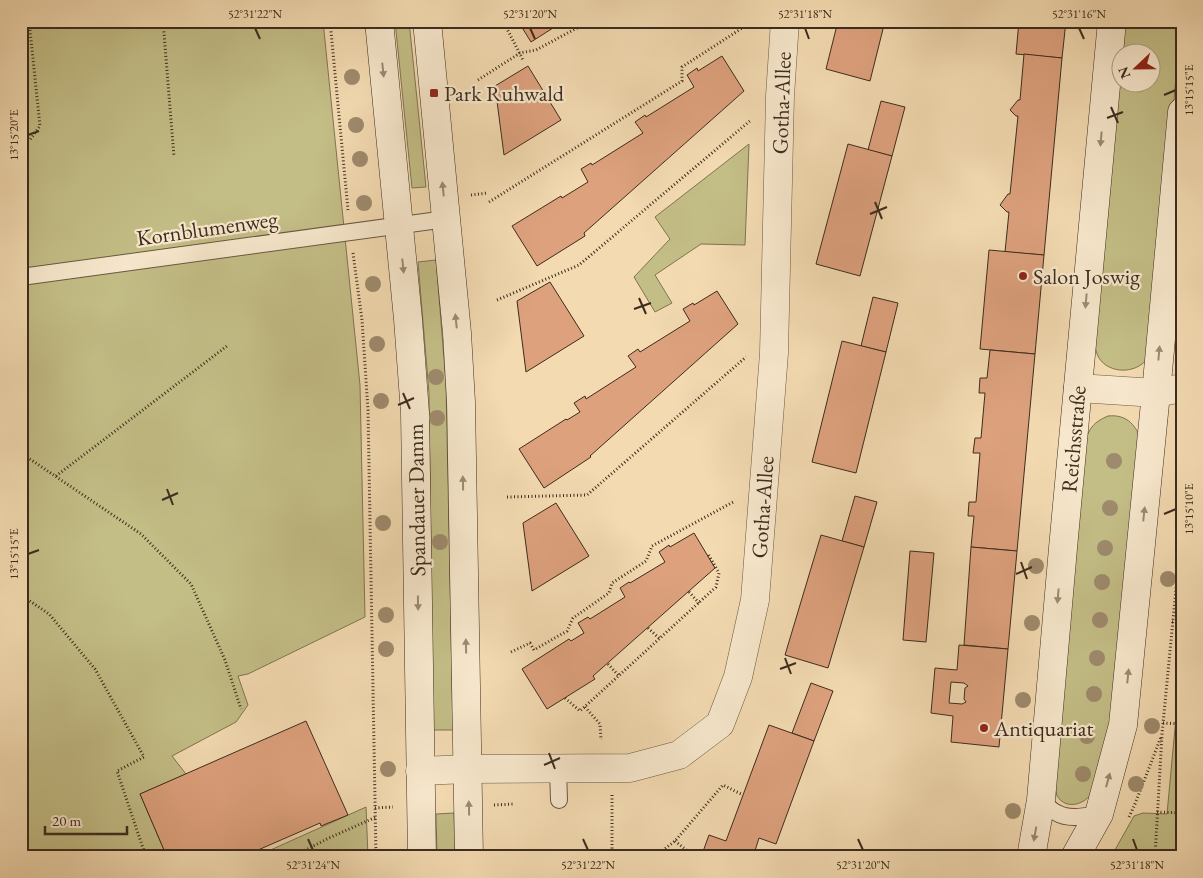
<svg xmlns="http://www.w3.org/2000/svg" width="1203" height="878" font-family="'EB Garamond',serif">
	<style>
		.green { fill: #c3bd86; stroke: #807452 }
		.building { fill: #dda17d; stroke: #3d2c1e; fill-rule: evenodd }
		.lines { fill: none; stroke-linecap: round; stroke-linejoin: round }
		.lane-casing { stroke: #6a5843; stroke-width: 18 }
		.street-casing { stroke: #6a5843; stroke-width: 29 }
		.secondary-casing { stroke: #3d2c1e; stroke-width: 29 }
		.path { stroke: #3d2c1e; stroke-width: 3; stroke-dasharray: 1 2.5; stroke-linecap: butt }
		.lane { stroke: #f7e7cc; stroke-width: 16 }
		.street { stroke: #f7e7cc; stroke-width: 28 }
		.secondary { stroke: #f7e7cc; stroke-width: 28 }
		.tree { fill: #9e8a6c }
		.oneway { fill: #9a8a75 }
		.ticks { fill: none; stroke: #3d2c1e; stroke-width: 2 }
		.poi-dot { fill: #8f2418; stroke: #f7e7cc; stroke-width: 2 }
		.labels { text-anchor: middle; stroke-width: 4.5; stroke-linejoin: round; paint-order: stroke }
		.poi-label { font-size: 22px; fill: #3d2c1e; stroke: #f7e7cc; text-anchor: start }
		.street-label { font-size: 22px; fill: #3d2c1e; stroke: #f7e7cc }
		.neatline { fill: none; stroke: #3d2c1e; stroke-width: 2 }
		.ticks-label { font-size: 12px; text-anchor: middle; fill: #3d2c1e }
	</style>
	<rect width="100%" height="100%" fill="#f3dab1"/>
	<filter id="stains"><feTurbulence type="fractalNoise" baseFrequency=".004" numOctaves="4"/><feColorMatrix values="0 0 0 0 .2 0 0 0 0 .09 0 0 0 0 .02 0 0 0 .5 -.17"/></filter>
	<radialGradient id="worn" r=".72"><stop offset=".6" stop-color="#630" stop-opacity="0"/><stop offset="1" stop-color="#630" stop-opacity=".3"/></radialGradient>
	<!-- green -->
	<g class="green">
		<polygon points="21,21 323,21 360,385 365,617 248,674 238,676 248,705 236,722 172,756 186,774 140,794 167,857 21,857"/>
		<polygon points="395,21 409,21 426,187 412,188"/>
		<path d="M1124,21H1181L1153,336C1152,342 1151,353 1147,359C1136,374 1109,374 1099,358C1096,353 1095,347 1095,342L1120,61V82H1150V52H1121Z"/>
		<polygon points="749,144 745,245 701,244 655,275 672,303 655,312 634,277 670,239 655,217"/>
		<polygon points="436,260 446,384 453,730 433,730 429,393 418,262"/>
		<path d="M1108,416C1128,414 1136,426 1143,443L1121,680L1093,792C1085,804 1067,811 1057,796C1056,793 1056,790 1055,787L1085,441C1090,427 1094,422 1108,416Z"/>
		<polygon points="1182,653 1182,857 1111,857 1134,816 1143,813 1167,814"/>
		<polygon points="366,807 368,857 255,857"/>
		<polygon points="454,813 455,857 437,857 436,814"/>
	</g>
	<!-- building -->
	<g class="building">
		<polygon points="518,21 564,21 531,42"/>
		<polygon points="838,21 885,21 870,81 826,69"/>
		<polygon points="1019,21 1066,21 1062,58 1016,54"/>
		<polygon points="1024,54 1062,58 1044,255 1005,252 1009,212 1007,212 1000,205 1008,194 1010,194 1018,116 1016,116 1010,110 1018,100 1020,100"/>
		<polygon points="722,56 744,91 584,233 585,236 537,266 512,226 561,196 562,198 588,182 581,169 591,163 592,165 643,133 635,122 645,115 646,117 694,87 687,75 697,68 698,71"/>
		<polygon points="528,66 561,120 504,155 495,86"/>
		<polygon points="881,101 905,107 892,156 868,150"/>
		<polygon points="848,144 892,156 860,276 816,264"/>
		<polygon points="989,250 1044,255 1035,354 980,349"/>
		<polygon points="550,282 584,336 526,372 517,301"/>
		<polygon points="717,291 738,324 590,456 591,457 544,488 519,449 566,419 567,420 580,412 574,403 585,396 586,399 636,367 628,356 638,349 640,352 690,321 683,309 693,303 694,305"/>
		<polygon points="873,297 898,303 886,352 861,346"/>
		<polygon points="842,341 886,352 856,473 812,462"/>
		<polygon points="990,350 1035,354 1017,551 971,547 974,516 968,516 969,502 976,502 980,453 973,453 975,438 981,438 985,393 979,393 980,378 987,378"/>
		<polygon points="855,496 877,502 864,547 842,541"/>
		<polygon points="556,503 589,556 532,591 523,523"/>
		<polygon points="694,533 715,568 593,676 595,679 547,709 522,669 569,639 571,641 584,633 578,623 588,617 590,619 625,597 620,588 629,582 630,583 665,562 659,552 669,545 670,547"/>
		<polygon points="821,535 864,547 828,668 785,655"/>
		<polygon points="971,547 1017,551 1008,649 964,645"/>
		<polygon points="910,551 934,553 926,642 903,640"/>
		<path d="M959,645L1008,649L999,747L951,742L953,716L931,713L935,668L957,670ZM951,682L964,683L968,686L965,688L964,699L966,702L962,704L949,703Z"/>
		<polygon points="811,683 833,691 814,741 792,733"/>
		<polygon points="306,721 348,815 321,826 320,823 242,857 167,857 140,794"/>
		<polygon points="769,725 814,741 776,844 759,838 753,857 701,857 709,835 726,841"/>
	</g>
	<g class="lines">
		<!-- lane casing -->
		<g class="lane-casing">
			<g id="lane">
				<polyline points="21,277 446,219"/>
				<polyline points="558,769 559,800"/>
				<path d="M1041,800C1046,804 1051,811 1057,813C1069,820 1086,816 1099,814"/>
			</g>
		</g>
		<!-- street casing -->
		<g class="street-casing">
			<g id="street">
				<polyline points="1078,388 1156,393 1182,388"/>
				<polyline points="420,771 468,769 630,768 679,755 720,724 738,677 755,600 774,353 780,96 785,21"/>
			</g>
		</g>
		<!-- secondary casing -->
		<g class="secondary-casing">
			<g id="secondary">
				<polyline points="379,21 408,319 415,413 422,857"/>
				<polyline points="427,21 457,333 461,402 469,857"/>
				<polyline points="1031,857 1041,800 1063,548 1112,21"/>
				<polyline points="1075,857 1099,814 1123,725 1156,393 1182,112"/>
			</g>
		</g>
		<!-- path -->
		<g class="path">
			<polyline points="163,21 174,157"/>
			<polyline points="330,21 348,210"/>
			<polyline points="503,21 523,60"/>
			<polyline points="478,80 520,53 536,50 590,21"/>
			<polyline points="21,143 29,141 40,126 29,21"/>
			<polyline points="471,195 488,193"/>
			<polyline points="489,202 682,81 682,67 753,21"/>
			<polyline points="353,253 362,320 368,410 376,857"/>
			<polyline points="497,300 579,265 751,120"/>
			<polyline points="21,453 141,534 191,584 225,660 241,709"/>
			<polyline points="56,476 227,346"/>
			<polyline points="507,497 587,495 746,357"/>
			<polyline points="689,592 699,603"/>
			<polyline points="21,595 49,614 95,669 144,757 117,771 146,857"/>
			<polyline points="1172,622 1182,623"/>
			<polyline points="648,628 660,639"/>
			<polyline points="511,652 530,643 534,650 567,631 573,618 609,593 612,583 646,561 652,546 735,501"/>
			<polyline points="608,664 619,676"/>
			<polyline points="565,698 580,711 716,587 719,573 708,554"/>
			<polyline points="585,707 600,724 601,740"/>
			<polyline points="1163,723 1182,724"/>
			<polyline points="612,795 612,857"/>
			<polyline points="494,805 514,804"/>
			<polyline points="375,808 393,807"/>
			<polyline points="1157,812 1182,813"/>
			<polyline points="1129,817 1135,804 1161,737"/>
			<polyline points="675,841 695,857"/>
			<polyline points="612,850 617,857"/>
			<polyline points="292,857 329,838 376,817"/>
			<polyline points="654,857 675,841 723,785 743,795"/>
			<polyline points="1155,857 1162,734 1182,527"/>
		</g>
		<!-- lane -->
		<use href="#lane" class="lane"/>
		<!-- street -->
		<use href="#street" class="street"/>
		<!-- secondary -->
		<use href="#secondary" class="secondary"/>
	</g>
	<!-- trees -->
	<g class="tree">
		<circle cx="352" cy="77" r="8"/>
		<circle cx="356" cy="125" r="8"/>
		<circle cx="360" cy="159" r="8"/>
		<circle cx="364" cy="203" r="8"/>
		<circle cx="373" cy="284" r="8"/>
		<circle cx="377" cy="344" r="8"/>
		<circle cx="436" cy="377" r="8"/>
		<circle cx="381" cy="401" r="8"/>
		<circle cx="437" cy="418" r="8"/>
		<circle cx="1114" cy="461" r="8"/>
		<circle cx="1110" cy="508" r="8"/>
		<circle cx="383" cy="523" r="8"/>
		<circle cx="440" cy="542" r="8"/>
		<circle cx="1105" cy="548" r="8"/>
		<circle cx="1036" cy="566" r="8"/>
		<circle cx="1168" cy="579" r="8"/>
		<circle cx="1102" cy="582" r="8"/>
		<circle cx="386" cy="615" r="8"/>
		<circle cx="1100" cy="620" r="8"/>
		<circle cx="1032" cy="623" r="8"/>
		<circle cx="386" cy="649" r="8"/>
		<circle cx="1097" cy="658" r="8"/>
		<circle cx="1094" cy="694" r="8"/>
		<circle cx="1023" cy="700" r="8"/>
		<circle cx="1152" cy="726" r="8"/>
		<circle cx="1087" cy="736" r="8"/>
		<circle cx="388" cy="769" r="8"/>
		<circle cx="1083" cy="774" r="8"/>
		<circle cx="1136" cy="784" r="8"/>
		<circle cx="1013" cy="811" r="8"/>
	</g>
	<!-- one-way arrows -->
	<defs><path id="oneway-solid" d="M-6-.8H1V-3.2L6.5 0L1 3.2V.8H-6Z" transform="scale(1.25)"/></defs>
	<g class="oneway">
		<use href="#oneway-solid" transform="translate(383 70) rotate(84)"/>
		<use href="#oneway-solid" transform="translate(1101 139) rotate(95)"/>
		<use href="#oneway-solid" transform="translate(443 189) rotate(-96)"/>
		<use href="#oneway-solid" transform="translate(403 266) rotate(84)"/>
		<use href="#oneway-solid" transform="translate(1086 301) rotate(95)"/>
		<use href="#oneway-solid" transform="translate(456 321) rotate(-96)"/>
		<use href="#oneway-solid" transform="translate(1159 353) rotate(-85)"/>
		<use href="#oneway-solid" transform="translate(463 483) rotate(-91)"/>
		<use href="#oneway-solid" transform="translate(1144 514) rotate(-84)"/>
		<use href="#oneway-solid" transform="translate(1058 596) rotate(95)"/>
		<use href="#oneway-solid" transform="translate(418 603) rotate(89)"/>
		<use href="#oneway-solid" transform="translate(466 646) rotate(-91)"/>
		<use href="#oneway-solid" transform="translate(1128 676) rotate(-84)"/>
		<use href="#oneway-solid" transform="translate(1108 780) rotate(-75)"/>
		<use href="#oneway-solid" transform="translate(469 808) rotate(-91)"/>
		<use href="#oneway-solid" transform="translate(1035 834) rotate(100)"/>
	</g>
	<!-- ticks -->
	<path class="ticks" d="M255,28L260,39M530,28L535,39M805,28L809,39M1079,28L1084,39M1164,95L1176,90M1111,107L1118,123M1107,118L1123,112M28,135L39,131M875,202L882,219M870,214L887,207M639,298L646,314M634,309L651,303M403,393L410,409M398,405L414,398M167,489L173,505M162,500L178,493M1164,514L1176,509M28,554L39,550M1021,562L1027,579M1016,574L1032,567M785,658L791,674M780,669L796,663M549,753L555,769M544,765L560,758M308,839L313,850M583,839L588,850M858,839L863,850M1133,839L1137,850"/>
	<!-- markers -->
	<g class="poi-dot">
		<rect x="429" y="88" width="10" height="10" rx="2.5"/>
		<circle cx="1023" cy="276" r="5"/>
		<circle cx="984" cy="728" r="5"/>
	</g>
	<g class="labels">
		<!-- poi labels -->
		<g class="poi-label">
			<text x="444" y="101">Park Ruhwald</text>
			<text x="1033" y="284">Salon Joswig</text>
			<text x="994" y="736">Antiquariat</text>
		</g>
		<!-- street labels -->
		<g class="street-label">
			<text transform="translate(781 103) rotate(-88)" y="8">Gotha-Allee</text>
			<text transform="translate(207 228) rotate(-8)" y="8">Kornblumenweg</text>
			<text transform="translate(1073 439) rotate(-85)" y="8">Reichsstraße</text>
			<text transform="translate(416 500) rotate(-91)" y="8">Spandauer Damm</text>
			<text transform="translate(762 507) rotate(-86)" y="8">Gotha-Allee</text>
		</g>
	</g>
	<!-- margin -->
	<rect width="1203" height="878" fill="none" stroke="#f3dab1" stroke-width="55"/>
	<!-- north arrow -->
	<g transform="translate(1136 68) rotate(248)"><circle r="24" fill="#f7e7cc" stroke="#ad9c86"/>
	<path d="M0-4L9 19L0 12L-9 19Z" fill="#8f2418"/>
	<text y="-8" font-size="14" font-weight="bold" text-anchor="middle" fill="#3d2c1e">N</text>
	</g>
	<!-- scale -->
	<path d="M45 826v8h82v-8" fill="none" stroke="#3d2c1e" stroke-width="2.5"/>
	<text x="52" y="826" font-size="15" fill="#3d2c1e" stroke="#f7e7cc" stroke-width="4" paint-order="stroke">20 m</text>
	<rect x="28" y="28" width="1148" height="822" class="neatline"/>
	<g class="ticks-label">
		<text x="255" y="18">52°31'22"N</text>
		<text x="530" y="18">52°31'20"N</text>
		<text x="805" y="18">52°31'18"N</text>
		<text x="1079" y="18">52°31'16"N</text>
		<text transform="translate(1189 90) rotate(-90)" y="4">13°15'15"E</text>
		<text transform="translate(14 135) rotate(-90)" y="4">13°15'20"E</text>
		<text transform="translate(1189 509) rotate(-90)" y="4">13°15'10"E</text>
		<text transform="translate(14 554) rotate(-90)" y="4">13°15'15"E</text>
		<text x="313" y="869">52°31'24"N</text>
		<text x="588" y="869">52°31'22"N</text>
		<text x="863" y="869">52°31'20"N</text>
		<text x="1137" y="869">52°31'18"N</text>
	</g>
	<rect width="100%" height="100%" filter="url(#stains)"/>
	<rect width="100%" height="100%" fill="url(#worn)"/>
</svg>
